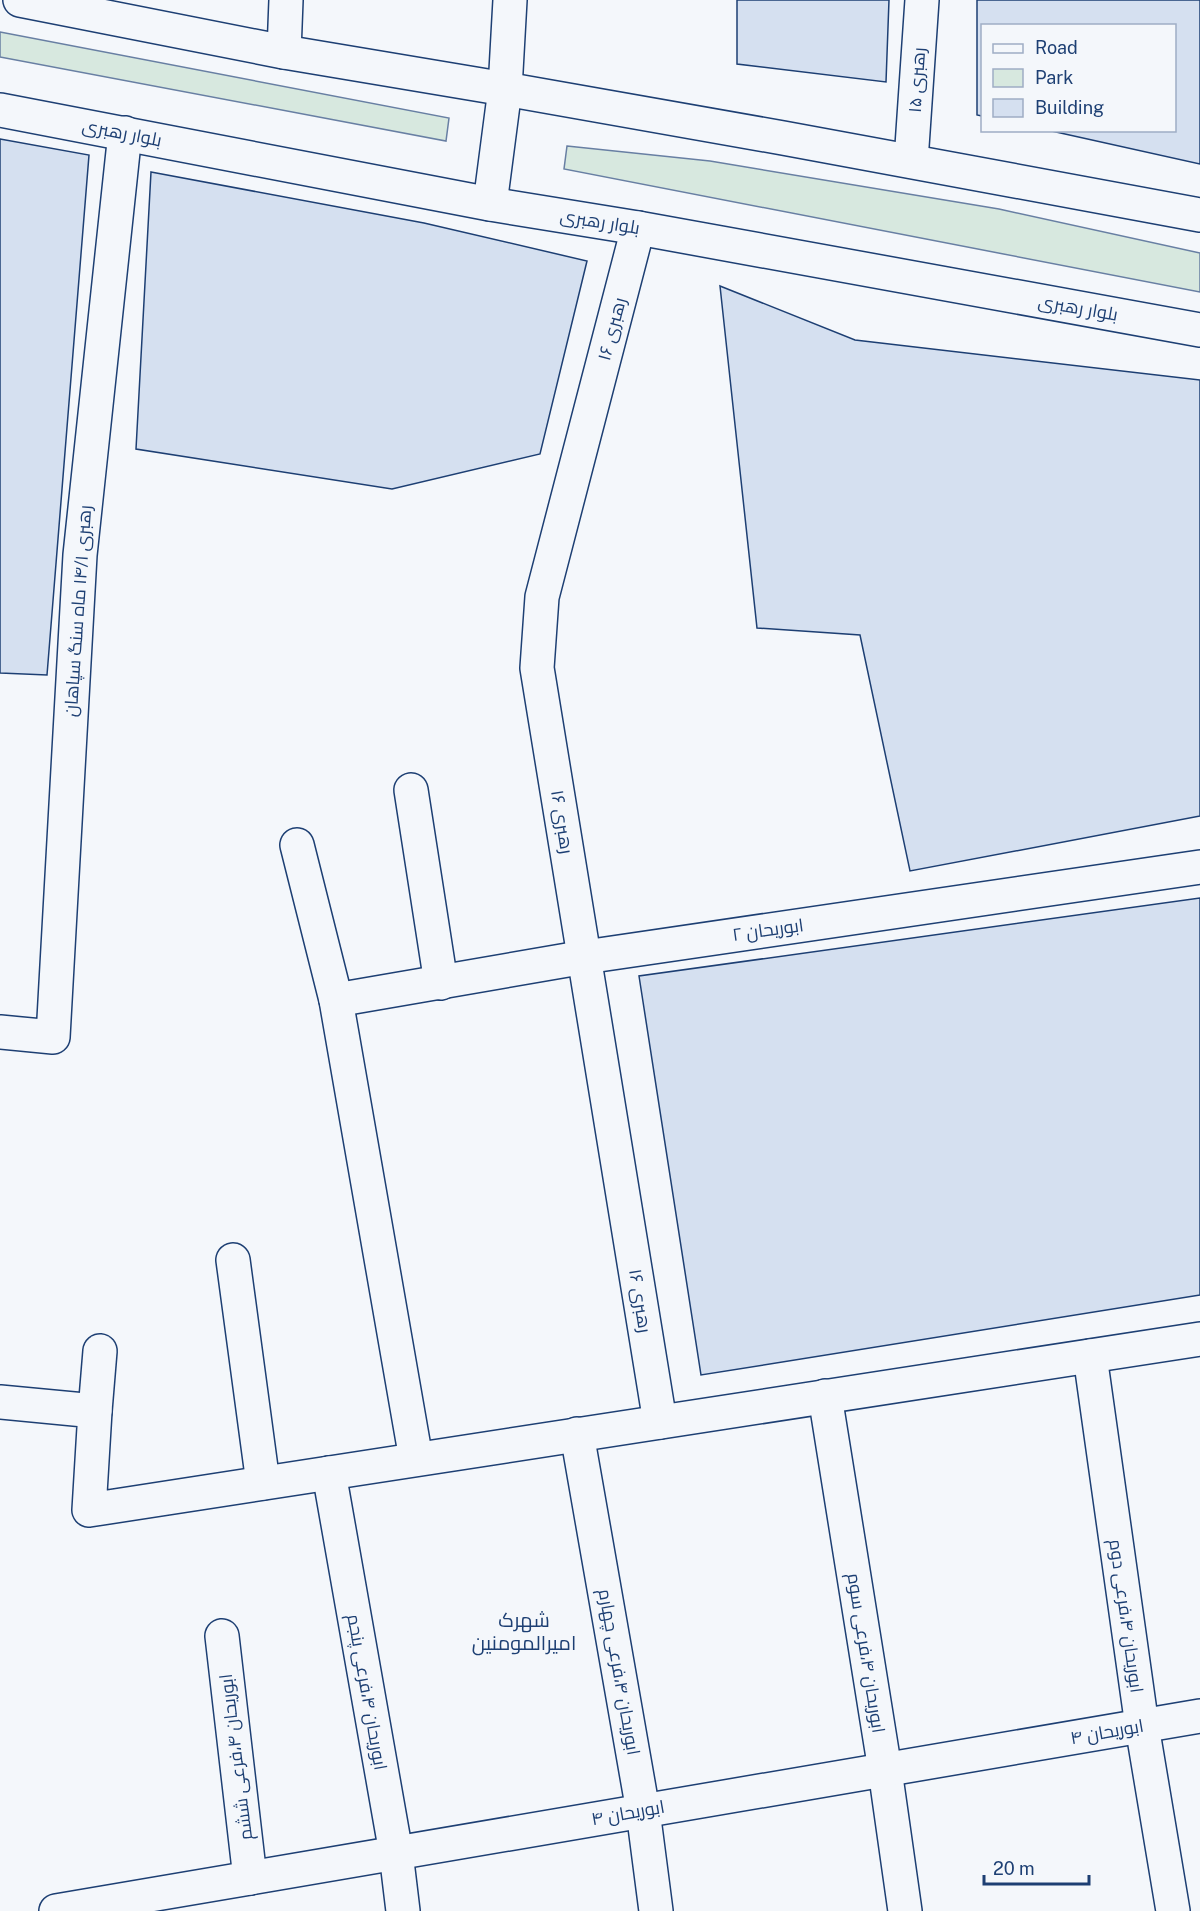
<svg xmlns="http://www.w3.org/2000/svg" width="1200" height="1911" font-family="'Public Sans',Cairo,sans-serif">
	<style>
		.green { fill: #d7e8df; stroke: #687fa3; stroke-width: 1.5 }
		.building { fill: #d5e0f0; stroke: #1d3f73; stroke-width: 1.5 }
		.lines { fill: none; stroke-linecap: round; stroke-linejoin: round }
		.minor-casing { stroke: #1d3f73; stroke-width: 36 }
		.major-casing { stroke: #1d3f73; stroke-width: 36 }
		.minor { stroke: #f4f7fb; stroke-width: 33 }
		.major { stroke: #f4f7fb; stroke-width: 33 }
		.labels { text-anchor: middle; stroke-width: 4.5; stroke-linejoin: round; paint-order: stroke }
		.street-label { font-size: 18px; fill: #1d3f73; stroke: #f4f7fb }
		.neighbourhood-label { font-size: 20px; fill: #1d3f73; stroke: #f4f7fb }
	</style>
	<rect width="100%" height="100%" fill="#f4f7fb"/>
	<!-- green -->
	<g class="green">
		<polygon points="0,32 449,118 446,141 0,57"/>
		<polygon points="567,146 710,161 999,209 1200,253 1200,292 564,169"/>
	</g>
	<!-- building -->
	<g class="building">
		<polygon points="737,0 889,0 886,82 737,64"/>
		<polygon points="977,0 1200,0 1200,164 1047,130 1174,130 1174,26 982,26 982,116 977,115"/>
		<polygon points="0,139 89,155 47,675 0,673"/>
		<polygon points="151,172 424,223 587,261 540,454 392,489 136,449"/>
		<polygon points="720,286 855,340 1200,380 1200,816 910,871 860,635 757,628"/>
		<polygon points="1200,898 1200,1295 701,1375 639,976"/>
	</g>
	<g class="lines">
		<!-- minor casing -->
		<g class="minor-casing">
			<g id="minor">
				<polyline points="284,52 286,0"/>
				<polyline points="505,89 510,0"/>
				<polyline points="911,161 922,0"/>
				<polyline points="638,228 542,597 537,668 660,1422"/>
				<polyline points="411,790 441,983"/>
				<polyline points="297,845 336,1000 416,1459"/>
				<polyline points="336,1000 585,957 1200,867"/>
				<polyline points="0,1032 53,1037 80,555 125,133"/>
				<polyline points="233,1260 263,1483"/>
				<polyline points="1090,1356 1142,1726 1173,1911"/>
				<polyline points="825,1396 885,1770 905,1911"/>
				<polyline points="0,1402 95,1411 89,1510 1200,1339"/>
				<polyline points="95,1411 100,1351"/>
				<polyline points="577,1434 643,1811 656,1911"/>
				<polyline points="329,1473 396,1853 403,1911"/>
				<polyline points="222,1636 250,1878"/>
				<polyline points="56,1911 1200,1716"/>
			</g>
		</g>
		<!-- major casing -->
		<g class="major-casing">
			<g id="major">
				<polyline points="20,0 284,52 505,89 783,138 1200,215"/>
				<polyline points="0,110 490,204 638,228 1200,330"/>
				<polyline points="490,204 505,89"/>
			</g>
		</g>
		<!-- minor -->
		<use href="#minor" class="minor"/>
		<!-- major -->
		<use href="#major" class="major"/>
	</g>
	<g class="labels">
		<!-- street labels -->
		<g class="street-label">
			<text transform="translate(917 80) rotate(-86)" y="6">رهبری ۱۵</text>
			<text transform="translate(122 133) rotate(11)" y="6">بلوار رهبری</text>
			<text transform="translate(600 222) rotate(9)" y="6">بلوار رهبری</text>
			<text transform="translate(1078 308) rotate(10)" y="6">بلوار رهبری</text>
			<text transform="translate(612 329) rotate(-75)" y="6">رهبری ۱۶</text>
			<text transform="translate(78 611) rotate(-86)" y="6">رهبری ۱۴/۱ ماه سنگ سپاهان</text>
			<text transform="translate(562 822) rotate(81)" y="6">رهبری ۱۶</text>
			<text transform="translate(768 930) rotate(-8)" y="6">ابوریحان ۲</text>
			<text transform="translate(640 1301) rotate(81)" y="6">رهبری ۱۶</text>
			<text transform="translate(1126 1616) rotate(82)" y="6">ابوریحان ۴،فرعی دوم</text>
			<text transform="translate(866 1653) rotate(81)" y="6">ابوریحان ۴،فرعی سوم</text>
			<text transform="translate(619 1672) rotate(80)" y="6">ابوریحان ۴،فرعی چهارم</text>
			<text transform="translate(367 1692) rotate(80)" y="6">ابوریحان ۴،فرعی پنجم</text>
			<text transform="translate(1107 1732) rotate(-10)" y="6">ابوریحان ۴</text>
			<text transform="translate(236 1757) rotate(-97)" y="6">ابوریحان ۴،فرعی ششم</text>
			<text transform="translate(628 1813) rotate(-10)" y="6">ابوریحان ۴</text>
		</g>
		<!-- neighbourhood labels -->
		<g class="neighbourhood-label">
			<text x="524" y="1627">شهرک<tspan x="524" dy="23">امیرالمومنین</tspan></text>
		</g>
	</g>
	<!-- legend -->
	<rect x="981" y="24" width="195" height="108" fill="#f4f7fb" stroke="#9eadc5" stroke-width="1.5"/>
	<rect x="993" y="44" width="30" height="9" fill="#f4f7fb" stroke="#9eadc5" stroke-width="1.5"/>
	<text x="1035" y="54" font-size="18" fill="#1d3f73">Road</text>
	<rect x="993" y="69" width="30" height="18" fill="#d7e8df" stroke="#9eadc5" stroke-width="1.5"/>
	<text x="1035" y="84" font-size="18" fill="#1d3f73">Park</text>
	<rect x="993" y="99" width="30" height="18" fill="#d5e0f0" stroke="#9eadc5" stroke-width="1.5"/>
	<text x="1035" y="114" font-size="18" fill="#1d3f73">Building</text>
	<!-- scale -->
	<path d="M984 1875v9h105v-9" fill="none" stroke="#1d3f73" stroke-width="3"/>
	<text x="993" y="1875" font-size="18" fill="#1d3f73" stroke="#f4f7fb" stroke-width="4.5" paint-order="stroke">20 m</text>
</svg>
